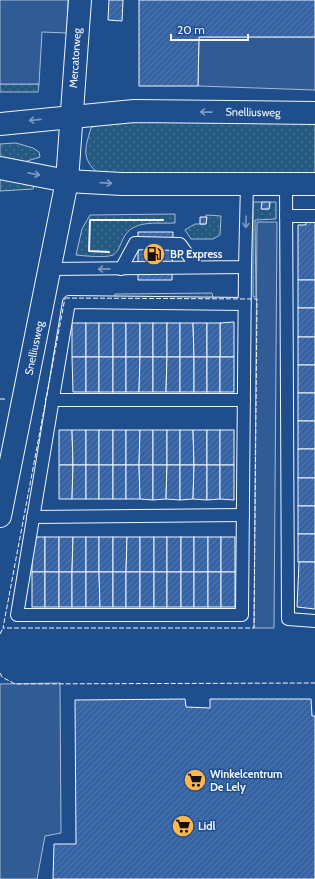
<svg xmlns="http://www.w3.org/2000/svg" width="315" height="879" font-family="Cabin,sans-serif">
	<style>
		.grass { fill: url(#grass-dots); stroke: #a8bbd7 }
		.parking { fill: #305b95; stroke: #a8bbd7 }
		.building { fill: url(#building-hatch); stroke: #f2f6ff }
		.lines { fill: none; stroke-linecap: round; stroke-linejoin: round }
		.lane-casing { stroke: #f2f6ff; stroke-width: 14 }
		.street-casing { stroke: #f2f6ff; stroke-width: 24 }
		.lane { stroke: #1f4e8c; stroke-width: 12 }
		.street { stroke: #1f4e8c; stroke-width: 22 }
		.fence { stroke: #f2f6ff; stroke-width: 1; stroke-dasharray: 5 2; stroke-linecap: butt }
		.wall { stroke: #f2f6ff; stroke-width: 2 }
		.oneway { stroke: #7e9ac0 }
		.labels { text-anchor: middle; stroke-width: 3; stroke-linejoin: round; paint-order: stroke }
		.street-label { font-size: 11px; fill: #f2f6ff; stroke: #1f4e8c }
		.poi-label { font-size: 11px; font-weight: bold; fill: #f2f6ff; stroke: #1f4e8c; text-anchor: start }
	</style>
	<defs>
		<pattern id="grass-dots" width="8" height="8" patternUnits="userSpaceOnUse"><rect width="8" height="8" fill="#245a82"/><path d="M2 2h.1M6 6h.1" fill="none" stroke="#447295" stroke-width="1.8" stroke-linecap="round"/></pattern>
		<pattern id="building-hatch" width="6" height="6" patternUnits="userSpaceOnUse"><rect width="6" height="6" fill="#3563a3"/><path d="M-1 1l2-2M0 6l6-6M5 7l2-2" fill="none" stroke="#537ab1"/></pattern>
	</defs>
	<rect width="100%" height="100%" fill="#1f4e8c"/>
	<!-- grass -->
	<g class="grass">
		<polygon points="0,84 39,84 38,92 0,92"/>
		<path d="M315,120V176L98,173C81,159 85,148 91,128L104,121Z"/>
		<polygon points="16,143 33,148 39,152 40,157 24,162 0,160 0,144"/>
		<polygon points="0,173 34,186 33,189 0,191"/>
		<polygon points="253,202 262,202 262,209 269,209 270,202 276,202 276,219 255,220 256,297 253,297"/>
		<path d="M175,214V223C156,224 132,219 123,239C120,245 119,251 113,255C106,258 85,256 76,255L82,229L90,215Z"/>
		<polygon points="206,215 221,216 220,235 213,239 191,239 185,230 195,224 206,224"/>
		<polygon points="212,293 213,298 114,298 115,294"/>
	</g>
	<!-- parking -->
	<g class="parking">
		<polygon points="0,0 68,0 67,33 42,32 39,84 0,84"/>
		<polygon points="199,37 315,37 315,90 198,86"/>
		<polygon points="257,222 277,222 274,628 254,628"/>
		<polygon points="60,683 61,833 45,836 37,879 0,879 0,684"/>
	</g>
	<!-- building -->
	<g class="building">
		<polygon points="109,0 123,0 122,21 108,20"/>
		<polygon points="139,0 315,0 315,37 199,37 198,86 139,86"/>
		<polygon points="262,202 270,202 269,209 261,209"/>
		<polygon points="200,217 207,217 206,224 200,224"/>
		<polygon points="306,221 315,221 315,280 298,280 298,225 306,225"/>
		<polygon points="138,232 173,232 172,280 138,280"/>
		<rect x="298" y="280" width="17" height="28"/>
		<rect x="298" y="308" width="17" height="29"/>
		<polygon points="234,322 234,357 220,357 220,323"/>
		<rect x="72" y="323" width="14" height="34"/>
		<rect x="86" y="323" width="13" height="34"/>
		<rect x="99" y="323" width="14" height="34"/>
		<rect x="113" y="323" width="13" height="34"/>
		<rect x="126" y="323" width="14" height="34"/>
		<rect x="140" y="323" width="13" height="34"/>
		<rect x="153" y="323" width="14" height="34"/>
		<rect x="167" y="323" width="13" height="34"/>
		<polygon points="180,323 193,323 194,357 180,357"/>
		<polygon points="193,323 207,323 207,357 194,357"/>
		<rect x="207" y="323" width="13" height="34"/>
		<rect x="298" y="337" width="17" height="28"/>
		<polygon points="72,357 86,357 86,392 73,392"/>
		<rect x="86" y="357" width="13" height="35"/>
		<rect x="99" y="357" width="14" height="35"/>
		<rect x="113" y="357" width="13" height="35"/>
		<polygon points="126,357 140,357 139,392 126,392"/>
		<polygon points="140,357 153,357 153,392 139,392"/>
		<polygon points="153,357 167,357 166,392 153,392"/>
		<polygon points="167,357 180,357 180,392 166,392"/>
		<rect x="180" y="357" width="14" height="35"/>
		<rect x="194" y="357" width="13" height="35"/>
		<rect x="207" y="357" width="13" height="35"/>
		<rect x="220" y="357" width="14" height="35"/>
		<rect x="298" y="365" width="17" height="28"/>
		<rect x="298" y="393" width="17" height="28"/>
		<rect x="298" y="421" width="17" height="28"/>
		<polygon points="59,430 72,430 73,465 59,465"/>
		<polygon points="72,430 86,430 86,465 73,465"/>
		<rect x="86" y="430" width="13" height="35"/>
		<rect x="99" y="430" width="14" height="35"/>
		<rect x="113" y="430" width="13" height="35"/>
		<polygon points="126,430 140,430 139,465 126,465"/>
		<polygon points="140,430 153,430 153,465 139,465"/>
		<rect x="153" y="430" width="14" height="35"/>
		<rect x="167" y="430" width="13" height="35"/>
		<polygon points="180,430 193,430 194,465 180,465"/>
		<polygon points="193,430 207,430 207,465 194,465"/>
		<rect x="207" y="430" width="13" height="35"/>
		<rect x="220" y="430" width="14" height="35"/>
		<rect x="298" y="449" width="17" height="29"/>
		<polygon points="59,465 73,465 72,499 59,499"/>
		<polygon points="73,465 86,465 86,499 72,499"/>
		<rect x="86" y="465" width="13" height="34"/>
		<rect x="99" y="465" width="14" height="34"/>
		<rect x="113" y="465" width="13" height="34"/>
		<polygon points="126,465 139,465 140,499 126,499"/>
		<polygon points="139,465 153,465 153,500 140,499"/>
		<polygon points="153,465 167,465 166,499 153,500"/>
		<polygon points="167,465 180,465 180,500 166,499"/>
		<polygon points="180,465 194,465 193,499 180,500"/>
		<polygon points="194,465 207,465 207,500 193,499"/>
		<polygon points="207,465 220,465 220,499 207,500"/>
		<polygon points="220,465 234,465 234,500 220,499"/>
		<rect x="298" y="478" width="17" height="28"/>
		<rect x="298" y="506" width="17" height="28"/>
		<rect x="298" y="534" width="17" height="28"/>
		<rect x="32" y="537" width="13" height="35"/>
		<rect x="45" y="537" width="14" height="35"/>
		<polygon points="59,537 73,537 72,572 59,572"/>
		<polygon points="73,537 86,537 86,572 72,572"/>
		<rect x="86" y="537" width="13" height="35"/>
		<rect x="99" y="537" width="14" height="35"/>
		<polygon points="113,537 127,537 126,572 113,572"/>
		<polygon points="127,537 140,537 140,572 126,572"/>
		<rect x="140" y="537" width="14" height="35"/>
		<rect x="154" y="537" width="13" height="35"/>
		<rect x="167" y="537" width="14" height="35"/>
		<rect x="181" y="537" width="13" height="35"/>
		<rect x="194" y="537" width="14" height="35"/>
		<rect x="208" y="537" width="13" height="35"/>
		<rect x="221" y="537" width="14" height="35"/>
		<polygon points="299,562 315,562 315,609 297,607"/>
		<rect x="32" y="572" width="13" height="35"/>
		<rect x="45" y="572" width="14" height="35"/>
		<rect x="59" y="572" width="13" height="35"/>
		<rect x="72" y="572" width="14" height="35"/>
		<polygon points="86,572 99,572 100,607 86,607"/>
		<polygon points="99,572 113,572 113,607 100,607"/>
		<rect x="113" y="572" width="13" height="35"/>
		<rect x="126" y="572" width="14" height="35"/>
		<rect x="140" y="572" width="14" height="35"/>
		<rect x="154" y="572" width="13" height="35"/>
		<rect x="167" y="572" width="14" height="35"/>
		<rect x="181" y="572" width="13" height="35"/>
		<rect x="194" y="572" width="14" height="35"/>
		<rect x="208" y="572" width="13" height="35"/>
		<rect x="221" y="572" width="14" height="35"/>
		<polygon points="185,699 186,707 210,708 210,699 311,699 312,716 315,716 315,879 53,879 54,844 76,844 75,700"/>
	</g>
	<g class="lines">
		<!-- lane casing -->
		<g class="lane-casing">
			<g id="lane">
				<polyline points="286,184 288,619 315,621"/>
				<polyline points="286,216 315,216"/>
				<polyline points="50,269 245,267 247,183"/>
				<polyline points="121,269 135,243 180,244 197,267"/>
				<polyline points="245,304 69,302 17,615 242,615 245,267"/>
				<polyline points="52,400 244,400"/>
				<polyline points="33,517 243,515"/>
			</g>
		</g>
		<!-- street casing -->
		<g class="street-casing">
			<g id="street">
				<polyline points="0,124 134,111 315,113"/>
				<polyline points="0,168 67,181 122,184 315,184"/>
				<polyline points="0,516 67,181 80,0"/>
			</g>
		</g>
		<!-- lane -->
		<use href="#lane" class="lane"/>
		<!-- street -->
		<use href="#street" class="street"/>
		<!-- fence -->
		<g class="fence">
			<polygon points="65,298 257,299 254,628 3,628"/>
			<polyline points="0,399 5,399"/>
			<polyline points="0,634 3,628"/>
			<polyline points="0,673 2,677 15,684 315,683"/>
		</g>
		<!-- wall -->
		<polyline class="wall" points="109,252 89,251 90,220 163,220"/>
	</g>
	<!-- one-way arrows -->
	<defs><path id="oneway-shaft" d="M-6 0H5M1.5-3L5.5 0L1.5 3" fill="none" stroke-width="1.6" stroke-linecap="round" stroke-linejoin="round"/></defs>
	<g class="oneway">
		<use href="#oneway-shaft" transform="translate(206 112) rotate(-179)"/>
		<use href="#oneway-shaft" transform="translate(35 120) rotate(174)"/>
		<use href="#oneway-shaft" transform="translate(34 174) rotate(11)"/>
		<use href="#oneway-shaft" transform="translate(106 183) rotate(4)"/>
		<use href="#oneway-shaft" transform="translate(246 222) rotate(91)"/>
		<use href="#oneway-shaft" transform="translate(104 269) rotate(179)"/>
	</g>
	<!-- icons -->
	<defs>
		<g id="fuel-disc" transform="scale(1.15)"><circle r="9.5" fill="#ffb74d" stroke="#1f4e8c"/><path d="M-5.5-6h7V0h2V4h1.3V-2.5L3-4.5l.8-.8L6-3V5H2.5V1h-1V6h-7ZM-4.2-4.7v3.2H.2V-4.7Z" fill="#111"/></g>
		<g id="supermarket-disc" transform="scale(1.15)"><circle r="9.5" fill="#ffb74d" stroke="#1f4e8c"/><path d="M-6-5.5h2.5l.6 2H6L4.5 2H-2.5L-4.4-4H-6ZM-1.5 3.2a1.3 1.3 0 1 0 .1 0ZM3 3.2a1.3 1.3 0 1 0 .1 0Z" fill="#111"/></g>
	</defs>
	<g fill-rule="evenodd">
		<use href="#fuel-disc" x="154" y="254"/>
		<use href="#supermarket-disc" x="195" y="780"/>
		<use href="#supermarket-disc" x="183" y="826"/>
	</g>
	<g class="labels">
		<!-- street labels -->
		<g class="street-label">
			<text transform="translate(75 58) rotate(-86)" y="4">Mercatorweg</text>
			<text transform="translate(253 112) rotate(1)" y="4">Snelliusweg</text>
			<text transform="translate(34 348) rotate(-78)" y="4">Snelliusweg</text>
		</g>
		<!-- poi labels -->
		<g class="poi-label">
			<text x="170" y="258">BP Express</text>
			<text x="210" y="778">Winkelcentrum<tspan x="210" dy="13">De Lely</tspan></text>
			<text x="198" y="830">Lidl</text>
		</g>
	</g>
	<!-- scale -->
	<path d="M171 34v6h77v-6" fill="none" stroke="#f2f6ff" stroke-width="2"/>
	<text x="177" y="34" font-size="12" fill="#f2f6ff" stroke="#1f4e8c" stroke-width="3" paint-order="stroke">20 m</text>
</svg>
